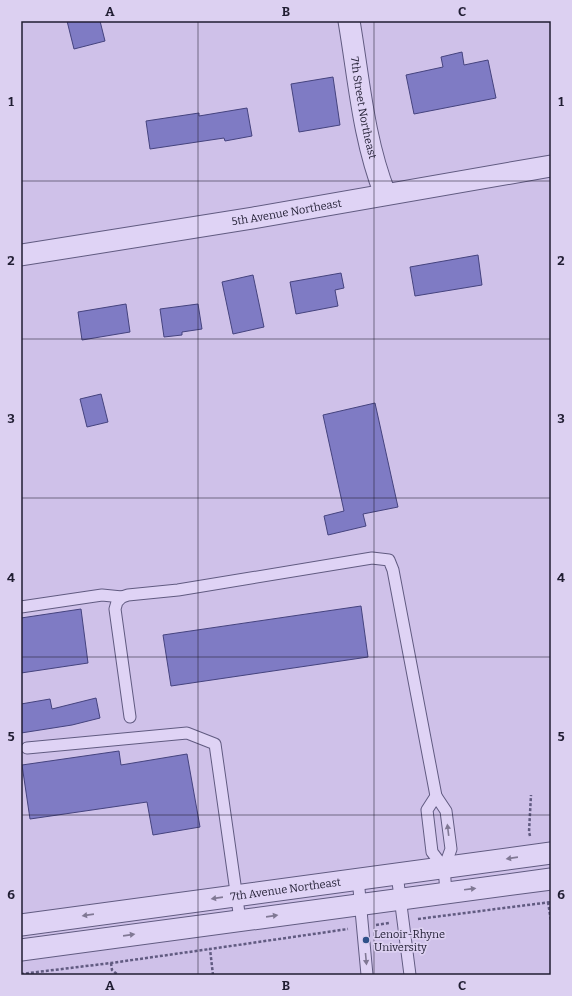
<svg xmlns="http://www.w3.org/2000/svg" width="572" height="996" font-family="Bitter,serif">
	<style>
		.building { fill: #7f7bc4; stroke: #45437e }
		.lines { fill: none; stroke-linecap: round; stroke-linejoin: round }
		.service-casing { stroke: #615b81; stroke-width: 13 }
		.minor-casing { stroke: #615b81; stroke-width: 23 }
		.path { stroke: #615b81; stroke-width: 2.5; stroke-dasharray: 3 2; stroke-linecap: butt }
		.service { stroke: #dfd3f5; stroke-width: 11 }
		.minor { stroke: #dfd3f5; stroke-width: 21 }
		.oneway { fill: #807894 }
		.grid { fill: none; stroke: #201d32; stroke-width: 1; stroke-opacity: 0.55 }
		.poi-dot { fill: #30518a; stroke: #dcd0f1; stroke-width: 1.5 }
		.labels { text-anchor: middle; stroke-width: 3.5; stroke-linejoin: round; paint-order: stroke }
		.street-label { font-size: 11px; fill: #201d32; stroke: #dcd0f1 }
		.poi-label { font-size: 11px; fill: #201d32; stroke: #dcd0f1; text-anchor: start }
		.neatline { fill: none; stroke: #201d32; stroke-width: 1.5 }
		.grid-label { font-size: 13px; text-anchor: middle; font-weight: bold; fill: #201d32 }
	</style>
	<rect width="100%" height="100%" fill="#cfc1e9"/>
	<!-- building -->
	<g class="building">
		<polygon points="67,21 100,21 105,41 74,49"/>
		<polygon points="462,52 464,65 488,60 496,98 414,114 406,75 443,67 441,57"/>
		<polygon points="333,77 340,125 299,132 291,84"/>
		<polygon points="247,108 252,136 225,141 224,138 150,149 146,121 199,113 199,116"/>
		<polygon points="478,255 482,285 415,296 410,267"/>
		<polygon points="341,273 344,288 335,290 338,306 296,314 290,282"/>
		<polygon points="253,275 264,327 233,334 222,282"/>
		<polygon points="126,304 130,332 82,340 78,312"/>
		<polygon points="198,304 202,329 182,332 182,335 164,337 160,309"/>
		<polygon points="101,394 108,422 87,427 80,399"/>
		<polygon points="375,403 398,507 363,514 366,526 328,535 324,516 344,511 323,415"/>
		<polygon points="361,606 368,657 171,686 163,635"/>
		<polygon points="81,609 88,663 21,673 21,618"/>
		<polygon points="96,698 100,718 72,725 21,733 21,704 50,699 52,709"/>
		<polygon points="119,751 121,765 187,754 200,827 153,835 147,802 30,819 22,765"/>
	</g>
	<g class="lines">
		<!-- service casing -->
		<g class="service-casing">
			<g id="service">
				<polyline points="21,607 102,595 122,597"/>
				<polyline points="130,717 115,609 117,602 122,597 128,595 178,590 372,558 389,560 393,570 436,796"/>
				<polyline points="27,748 187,733 215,744 240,920"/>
				<polyline points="444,868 432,852 427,810 436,796 446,811 451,849 444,868 446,892"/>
				<polyline points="397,874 410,975"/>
				<polyline points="358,878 367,975"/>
			</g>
		</g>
		<!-- minor casing -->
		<g class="minor-casing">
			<g id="minor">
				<path id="s1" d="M349,21C359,79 363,138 385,194"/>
				<path id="s2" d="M21,255L253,218L551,166"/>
				<path id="s3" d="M21,925L551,853"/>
				<polyline points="21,950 551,879"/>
			</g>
		</g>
		<!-- path -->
		<g class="path">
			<polyline points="530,836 529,832 531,795"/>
			<polyline points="548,902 551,921"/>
			<polyline points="418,919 551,902"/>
			<polyline points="376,925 389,923"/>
			<polyline points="111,963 112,970 118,975"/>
			<polyline points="21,974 111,963 210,949"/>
			<polyline points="213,975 210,949 348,929"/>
		</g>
		<!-- service -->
		<use href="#service" class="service"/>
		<!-- minor -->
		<use href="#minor" class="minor"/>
	</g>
	<!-- one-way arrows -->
	<defs><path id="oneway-solid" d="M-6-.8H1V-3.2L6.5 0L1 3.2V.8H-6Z"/></defs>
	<g class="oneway">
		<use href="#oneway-solid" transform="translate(448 830) rotate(-97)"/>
		<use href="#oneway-solid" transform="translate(512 858) rotate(172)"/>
		<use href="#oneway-solid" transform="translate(470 889) rotate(-7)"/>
		<use href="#oneway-solid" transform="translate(217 898) rotate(172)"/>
		<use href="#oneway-solid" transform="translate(88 915) rotate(172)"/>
		<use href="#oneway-solid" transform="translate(272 916) rotate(-8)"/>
		<use href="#oneway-solid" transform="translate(129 935) rotate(-8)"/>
		<use href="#oneway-solid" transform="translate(366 959) rotate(85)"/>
	</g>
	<!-- grid -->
	<path class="grid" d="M198,21V975M374,21V975M21,181H551M21,339H551M21,498H551M21,657H551M21,815H551"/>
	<!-- markers -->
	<circle class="poi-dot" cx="366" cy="940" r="4"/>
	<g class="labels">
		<!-- street labels -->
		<g class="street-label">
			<text dy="4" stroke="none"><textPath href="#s1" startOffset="88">7th Street Northeast</textPath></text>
			<text dy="4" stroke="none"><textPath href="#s2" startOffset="269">5th Avenue Northeast</textPath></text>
			<text dy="4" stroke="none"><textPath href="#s3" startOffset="267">7th Avenue Northeast</textPath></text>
		</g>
		<!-- poi labels -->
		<g class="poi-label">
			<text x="374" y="938">Lenoir-Rhyne<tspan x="374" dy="13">University</tspan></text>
		</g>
	</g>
	<!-- border -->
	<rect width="572" height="996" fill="none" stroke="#dcd0f1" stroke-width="44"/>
	<rect x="22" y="22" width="528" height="952" class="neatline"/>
	<g class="grid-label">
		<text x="110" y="16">A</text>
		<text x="286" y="16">B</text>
		<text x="462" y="16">C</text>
		<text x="11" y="106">1</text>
		<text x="561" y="106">1</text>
		<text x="11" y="265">2</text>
		<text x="561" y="265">2</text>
		<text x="11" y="423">3</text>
		<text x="561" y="423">3</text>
		<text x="11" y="582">4</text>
		<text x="561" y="582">4</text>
		<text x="11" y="741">5</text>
		<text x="561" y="741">5</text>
		<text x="11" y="899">6</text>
		<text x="561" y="899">6</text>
		<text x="110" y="990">A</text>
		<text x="286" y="990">B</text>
		<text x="462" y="990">C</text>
	</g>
</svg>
